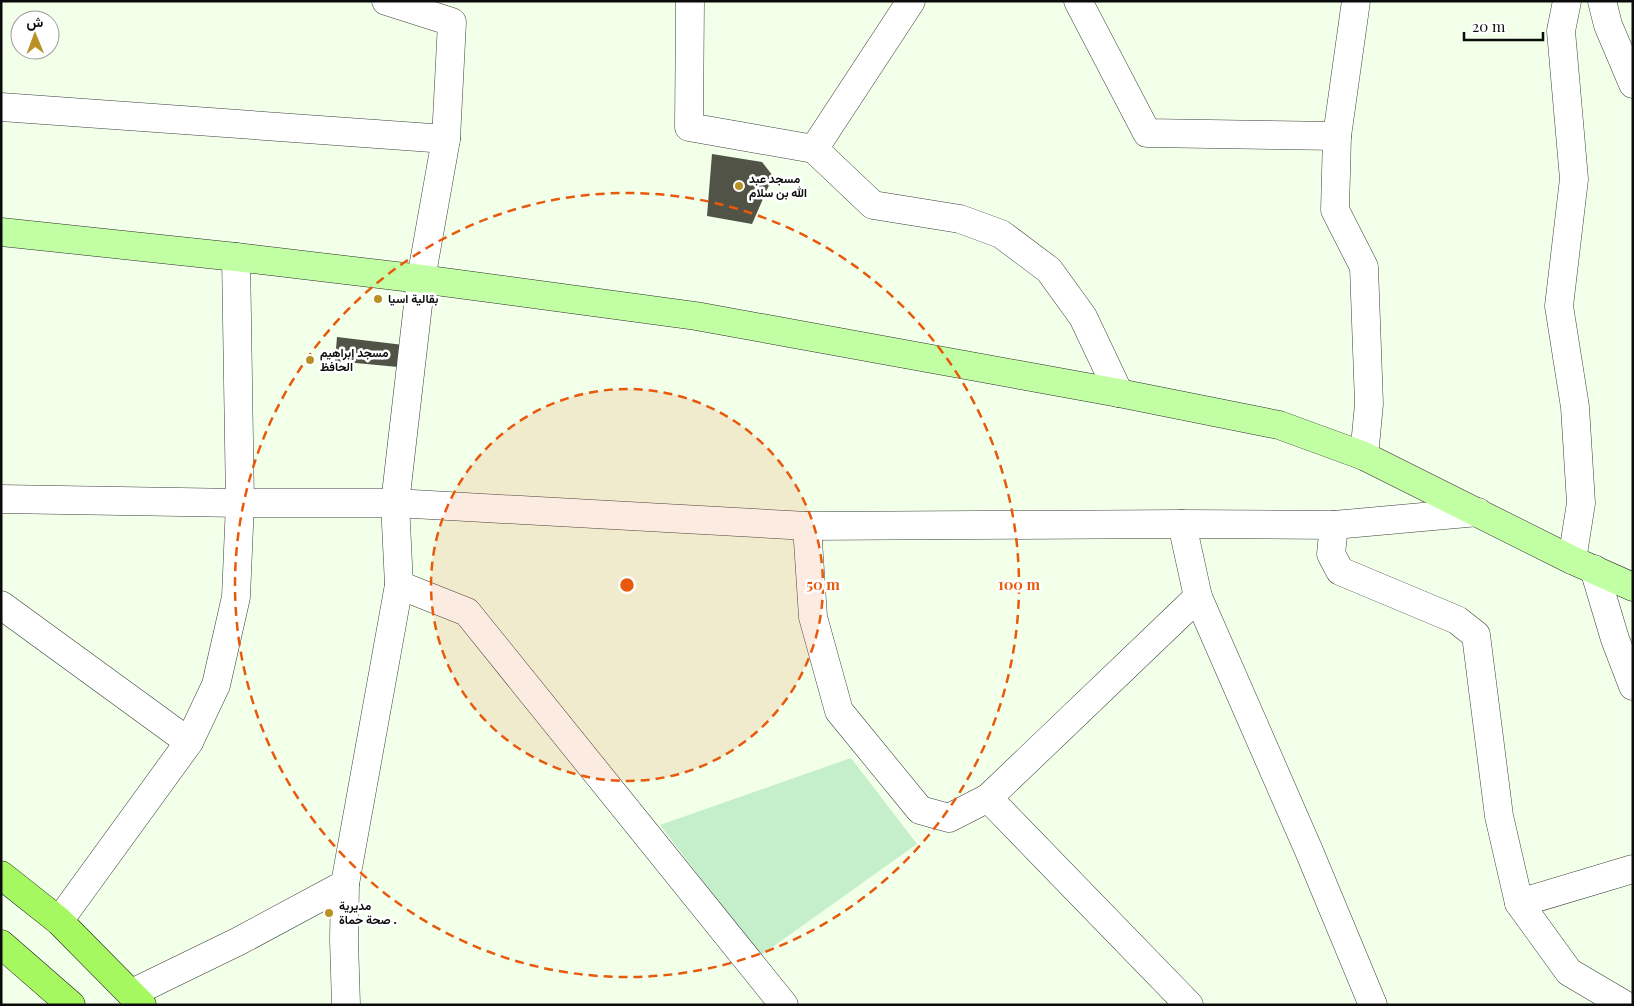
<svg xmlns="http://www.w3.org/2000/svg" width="1634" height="1006" font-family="'Playfair Display',Vazirmatn,serif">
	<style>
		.pitch { fill: #c5efcb }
		.building { fill: #515347 }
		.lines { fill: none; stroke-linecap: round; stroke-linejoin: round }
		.minor-casing { stroke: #3e3e3e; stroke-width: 29 }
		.secondary-casing { stroke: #2d2d2d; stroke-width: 29 }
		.primary-casing { stroke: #1c1c1c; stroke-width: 29 }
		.minor { stroke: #fff; stroke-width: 28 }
		.secondary { stroke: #c2ffa4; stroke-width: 28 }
		.primary { stroke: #a6f860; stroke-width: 28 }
		.ring { fill: none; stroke: #e8590c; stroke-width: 2.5; stroke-dasharray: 9 6 }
		.poi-dot { fill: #b99124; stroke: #fff; stroke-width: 2 }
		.labels { text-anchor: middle; stroke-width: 5; stroke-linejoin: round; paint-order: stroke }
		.poi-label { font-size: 12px; font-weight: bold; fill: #0b0b0b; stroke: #fff; text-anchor: start }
		.centre { fill: #e8590c; stroke: #fff; stroke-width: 2.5 }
		.ring-label { font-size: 15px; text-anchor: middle; font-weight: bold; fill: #e8590c; stroke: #fff; stroke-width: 5; stroke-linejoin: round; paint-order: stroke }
	</style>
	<rect width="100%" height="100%" fill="#f2ffe9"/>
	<!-- pitch -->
	<polygon class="pitch" points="851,758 917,844 760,956 660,825"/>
	<!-- building -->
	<g class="building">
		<polygon points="712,154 762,162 773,176 752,224 707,216"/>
		<polygon points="337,337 420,347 419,369 335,361"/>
	</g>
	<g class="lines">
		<!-- minor casing -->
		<g class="minor-casing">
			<g id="minor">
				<polyline points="690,1 689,127 814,149 873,205 960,219 1001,234 1049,270 1083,317 1119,393"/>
				<polyline points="1078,1 1147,133 1337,136"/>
				<polyline points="1356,1 1337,136 1335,210 1364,267 1369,404 1364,456"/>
				<polyline points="1567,1 1561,31 1574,179 1559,306 1575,407 1581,503 1572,560"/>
				<polyline points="1602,1 1608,25 1633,84"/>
				<polyline points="1,107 446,139"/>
				<polyline points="814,149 911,1"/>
				<polyline points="1,499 240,503 395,503 807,526 1182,524 1334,525 1478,512"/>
				<polyline points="1182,524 1198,597 1309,851 1373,1005"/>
				<polyline points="1334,525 1331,554 1340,571 1457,620 1476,635 1499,816 1519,903 1633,869"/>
				<polyline points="807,526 813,617 839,711 920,810 949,818 988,798"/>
				<polyline points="1594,569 1615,639 1633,686"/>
				<polyline points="399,585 467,612 784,1005"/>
				<polyline points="1,605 189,742"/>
				<polyline points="1519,903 1569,972 1625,1005"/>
				<polyline points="59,921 189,742 216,685 236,597 240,503 236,257"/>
				<polyline points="132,993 239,941 345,884"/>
				<polyline points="346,1005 344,940 345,884 399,585 395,503 421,279 446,139 452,22 386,1"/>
				<polyline points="1189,1005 988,798 1198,597"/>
			</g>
		</g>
		<!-- secondary casing -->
		<g class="secondary-casing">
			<polyline id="secondary" points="1,232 236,257 421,279 696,316 1119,393 1279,425 1364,456 1572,560 1633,587"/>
		</g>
		<!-- primary casing -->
		<g class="primary-casing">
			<g id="primary">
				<polyline points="1,875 59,921 142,1005"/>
				<polyline points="1,944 71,1005"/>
			</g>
		</g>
		<!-- minor -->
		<use href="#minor" class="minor"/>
		<!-- secondary -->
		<use href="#secondary" class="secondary"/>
		<!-- primary -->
		<use href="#primary" class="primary"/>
	</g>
	<!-- distance rings -->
	<circle cx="627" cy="585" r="196" fill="#e8590c" fill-opacity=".12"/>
	<g class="ring">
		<circle cx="627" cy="585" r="196"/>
		<circle cx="627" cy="585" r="392"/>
	</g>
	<!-- markers -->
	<g class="poi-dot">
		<circle cx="739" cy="186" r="5"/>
		<circle cx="378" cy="299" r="5"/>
		<circle cx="310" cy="360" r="5"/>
		<circle cx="329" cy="913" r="5"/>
	</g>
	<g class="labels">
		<!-- poi labels -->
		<g class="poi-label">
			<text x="749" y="183">مسجد عبد<tspan x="749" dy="14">الله بن سلام</tspan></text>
			<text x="388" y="303">بقالية اسيا</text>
			<text x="320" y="357">مسجد إبراهيم<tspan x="320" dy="14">الحافظ</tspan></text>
			<text x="339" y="910">مديرية<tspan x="339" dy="14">صحة حماة .</tspan></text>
		</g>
	</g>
	<circle cx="627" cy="585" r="8" class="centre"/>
	<g class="ring-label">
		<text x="823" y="590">50 m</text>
		<text x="1019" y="590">100 m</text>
	</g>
	<!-- border -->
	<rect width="1634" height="1006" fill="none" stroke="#0b0b0b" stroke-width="5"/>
	<!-- north arrow -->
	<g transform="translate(35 35) rotate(359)"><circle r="24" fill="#ffffff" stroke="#9d9d9d"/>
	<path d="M0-4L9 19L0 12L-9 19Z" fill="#b99124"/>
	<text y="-8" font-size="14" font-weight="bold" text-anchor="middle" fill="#0b0b0b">ش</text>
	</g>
	<!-- scale -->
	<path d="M1464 32v8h79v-8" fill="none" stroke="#0b0b0b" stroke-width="2.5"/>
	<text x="1472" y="32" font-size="15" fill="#0b0b0b" stroke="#ffffff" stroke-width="4" paint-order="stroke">20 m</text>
</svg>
